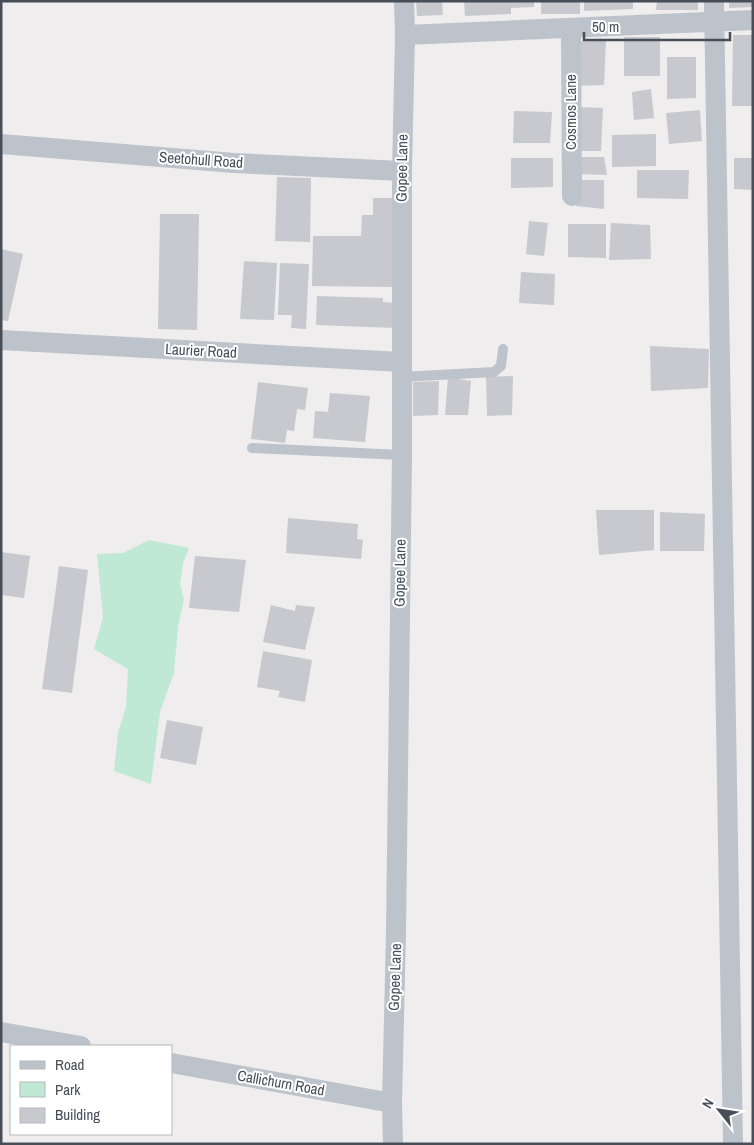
<svg xmlns="http://www.w3.org/2000/svg" width="754" height="1145" font-family="'Archivo Narrow',sans-serif">
	<style>
		.green { fill: #bfe9d5 }
		.building { fill: #c7c9cf }
		.lines { fill: none; stroke-linecap: round; stroke-linejoin: round }
		.service { stroke: #bdc3cb; stroke-width: 10 }
		.minor { stroke: #bdc3cb; stroke-width: 20 }
		.labels { text-anchor: middle; stroke-width: 4; stroke-linejoin: round; paint-order: stroke }
		.street-label { font-size: 15px; fill: #474e58; stroke: #fff }
	</style>
	<rect width="100%" height="100%" fill="#efeded"/>
	<!-- green -->
	<polygon class="green" points="149,540 189,548 183,563 180,584 184,600 178,627 174,673 160,712 151,784 114,771 118,733 126,707 128,669 94,649 103,617 97,554 123,553"/>
	<!-- building -->
	<g class="building">
		<polygon points="416,1 442,1 443,15 417,16"/>
		<polygon points="464,1 534,1 534,7 511,8 511,14 465,16"/>
		<rect x="541" y="1" width="39" height="13"/>
		<polygon points="584,1 633,1 633,9 584,11"/>
		<polygon points="657,1 698,1 698,10 656,10"/>
		<polygon points="729,1 753,1 753,7 729,8"/>
		<polygon points="733,35 753,35 753,106 732,106"/>
		<rect x="624" y="37" width="36" height="39"/>
		<polygon points="606,39 604,85 575,86 576,42"/>
		<polygon points="667,57 696,57 696,98 667,99"/>
		<polygon points="651,89 654,118 634,120 632,92"/>
		<polygon points="578,107 603,108 601,151 577,151"/>
		<polygon points="700,110 702,141 669,144 666,113"/>
		<polygon points="514,111 552,112 550,143 513,143"/>
		<polygon points="656,134 656,166 612,167 612,135"/>
		<polygon points="576,157 604,157 607,175 576,174"/>
		<polygon points="511,158 553,158 553,187 511,188"/>
		<polygon points="734,158 753,158 753,190 734,189"/>
		<polygon points="637,170 689,170 688,199 637,198"/>
		<polygon points="277,177 311,178 310,242 275,241"/>
		<polygon points="576,180 604,180 604,209 576,206"/>
		<polygon points="373,198 396,198 395,287 312,286 313,236 361,236 362,215 373,215"/>
		<polygon points="160,214 199,214 197,330 158,329"/>
		<polygon points="529,221 548,223 544,256 526,254"/>
		<polygon points="611,223 650,225 651,259 609,260"/>
		<polygon points="568,224 606,224 606,258 568,257"/>
		<polygon points="1,249 23,254 8,321 1,320"/>
		<polygon points="244,261 277,263 274,320 240,319"/>
		<polygon points="280,263 309,264 306,329 291,328 292,315 278,315"/>
		<polygon points="521,272 555,274 554,305 519,303"/>
		<polygon points="317,296 383,298 383,302 397,303 396,328 316,325"/>
		<polygon points="650,346 709,349 708,388 651,391"/>
		<polygon points="513,376 512,415 487,416 486,377"/>
		<polygon points="448,377 471,381 468,415 445,415"/>
		<polygon points="439,381 438,415 413,416 413,382"/>
		<polygon points="258,382 308,388 305,410 297,409 294,431 287,430 285,443 251,439"/>
		<polygon points="330,393 370,396 365,442 313,438 315,411 328,412"/>
		<polygon points="596,510 654,510 654,550 599,555"/>
		<polygon points="660,512 705,514 704,551 660,551"/>
		<polygon points="288,518 358,524 357,539 363,540 361,559 286,553"/>
		<polygon points="1,552 30,556 24,598 1,595"/>
		<polygon points="195,556 246,560 239,612 189,608"/>
		<polygon points="59,566 88,570 72,693 42,689"/>
		<polygon points="271,605 295,611 296,605 315,607 305,650 263,642"/>
		<polygon points="263,651 312,660 305,702 278,697 280,691 257,687"/>
		<polygon points="167,720 203,727 196,765 160,758"/>
	</g>
	<g class="lines">
		<!-- service -->
		<g class="service">
			<polyline points="401,377 494,372 501,366 503,349"/>
			<polyline points="252,448 402,455"/>
		</g>
		<!-- minor -->
		<g class="minor">
			<polyline points="714,1 733,1144"/>
			<polyline points="571,28 572,196"/>
			<polyline points="405,35 753,20"/>
			<polyline points="1,144 234,163 402,171"/>
			<polyline points="1,340 401,362"/>
			<polyline points="1,1032 81,1046"/>
			<polyline points="171,1063 392,1103"/>
			<polyline points="393,1144 392,1103 396,932 402,455 402,171 405,35 404,1"/>
		</g>
	</g>
	<g class="labels">
		<!-- street labels -->
		<g class="street-label">
			<text transform="translate(571 112) rotate(-90)" y="5">Cosmos Lane</text>
			<text transform="translate(201 160) rotate(4)" y="5">Seetohull Road</text>
			<text transform="translate(402 168) rotate(-89)" y="5">Gopee Lane</text>
			<text transform="translate(201 351) rotate(3)" y="5">Laurier Road</text>
			<text transform="translate(400 573) rotate(-89)" y="5">Gopee Lane</text>
			<text transform="translate(395 977) rotate(-88)" y="5">Gopee Lane</text>
			<text transform="translate(281 1083) rotate(10)" y="5">Callichurn Road</text>
		</g>
	</g>
	<!-- border -->
	<rect width="754" height="1145" fill="none" stroke="#474e58" stroke-width="5"/>
	<!-- legend -->
	<rect x="10" y="1045" width="162" height="90" fill="#ffffff" stroke="#b5b8bc"/>
	<rect x="20" y="1061" width="25" height="8" fill="#bdc3cb" stroke="#b5b8bc"/>
	<text x="55" y="1070" font-size="15" fill="#474e58">Road</text>
	<rect x="20" y="1082" width="25" height="15" fill="#bfe9d5" stroke="#b5b8bc"/>
	<text x="55" y="1095" font-size="15" fill="#474e58">Park</text>
	<rect x="20" y="1108" width="25" height="15" fill="#c7c9cf" stroke="#b5b8bc"/>
	<text x="55" y="1120" font-size="15" fill="#474e58">Building</text>
	<!-- north arrow -->
	<g transform="translate(719 1110) rotate(300)" stroke="#ffffff" stroke-width="4" paint-order="stroke">
	<path d="M0-4L9 19L0 12L-9 19Z" fill="#474e58"/>
	<text y="-8" font-size="14" font-weight="bold" text-anchor="middle" fill="#474e58">N</text>
	</g>
	<!-- scale -->
	<path d="M584 32v8h146v-8" fill="none" stroke="#474e58" stroke-width="2.5"/>
	<text x="592" y="32" font-size="15" fill="#474e58" stroke="#ffffff" stroke-width="4" paint-order="stroke">50 m</text>
</svg>
